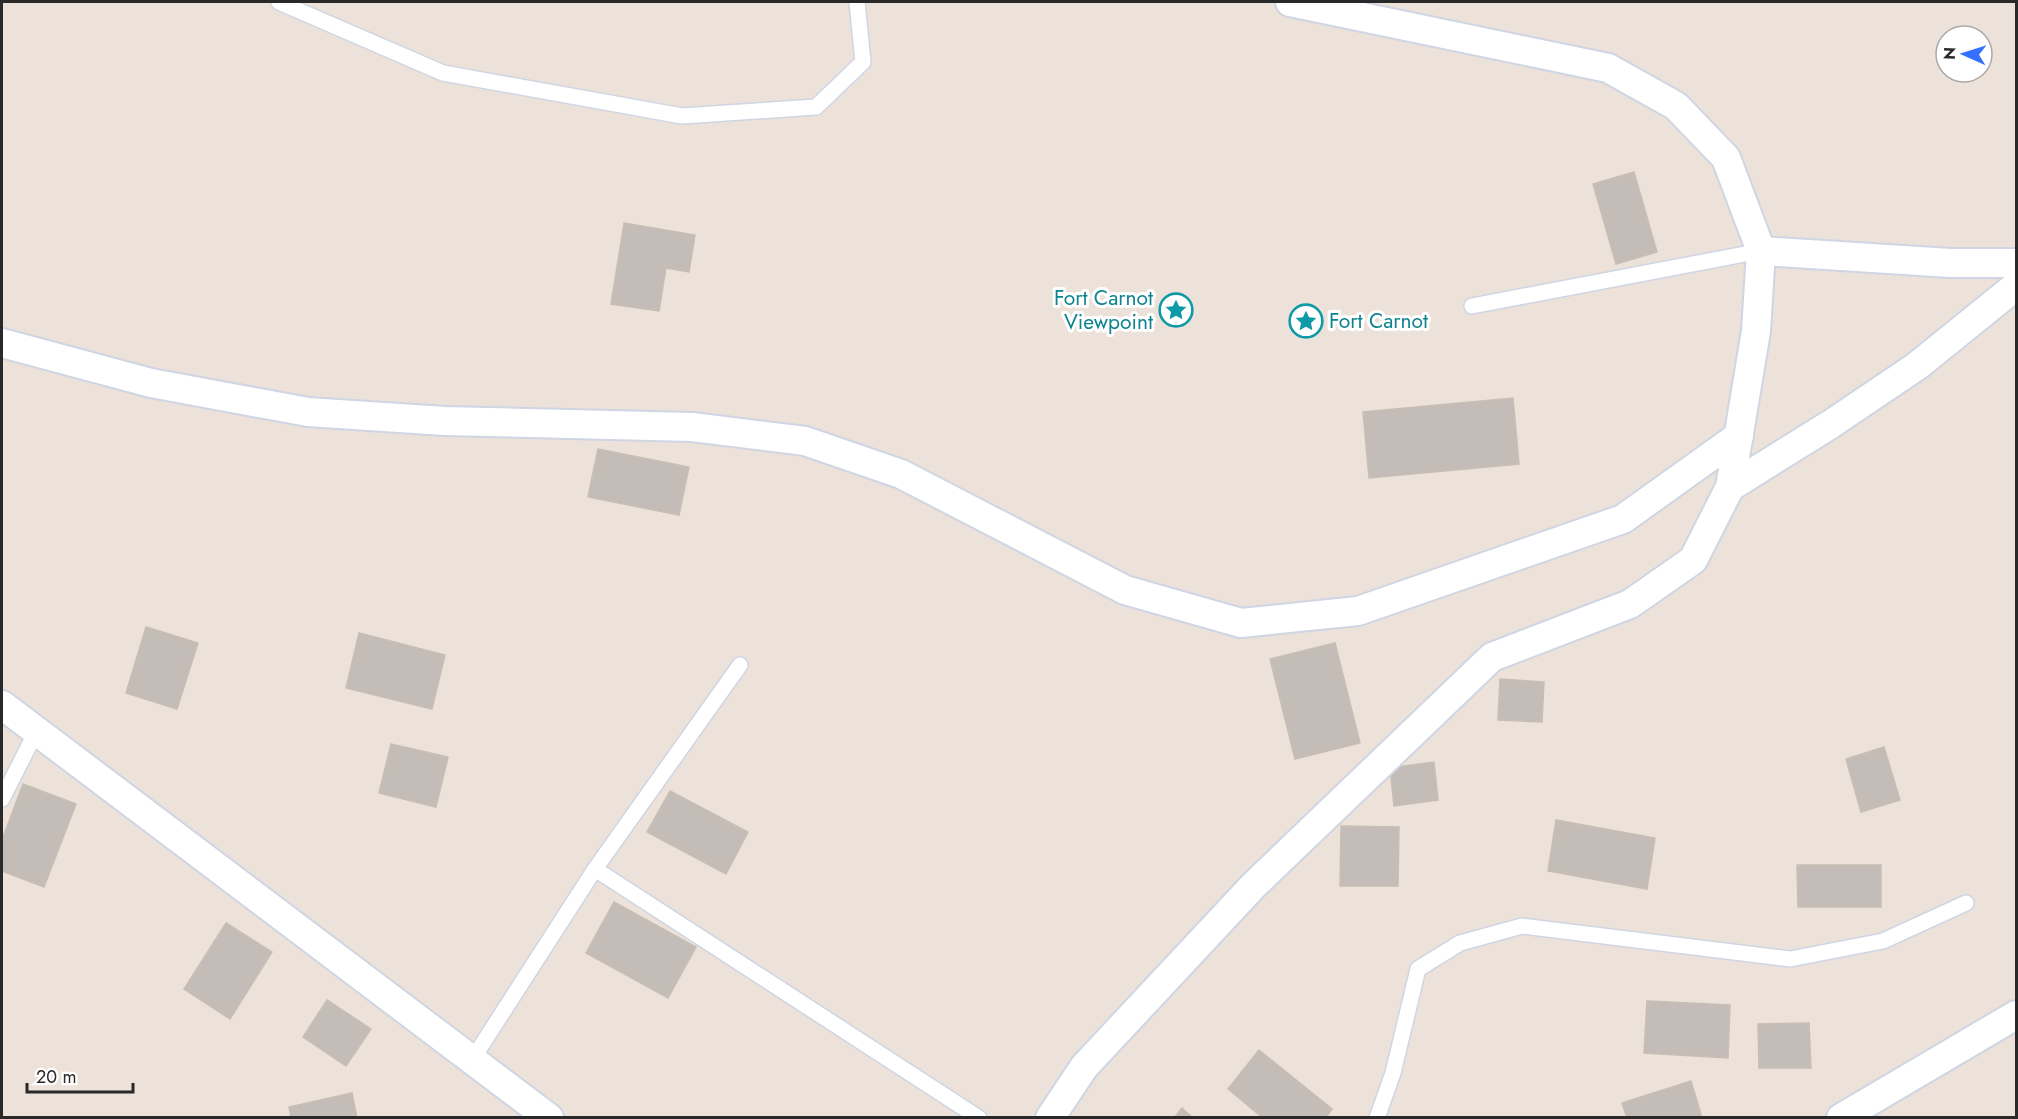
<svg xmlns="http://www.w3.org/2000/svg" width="2018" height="1119" font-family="Jost,sans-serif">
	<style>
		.building { fill: #c4bcb7; stroke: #c7beb4; stroke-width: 1.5 }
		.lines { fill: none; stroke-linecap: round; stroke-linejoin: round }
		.lane-casing { stroke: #cfd5e3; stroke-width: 18 }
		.street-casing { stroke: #cfd5e3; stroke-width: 32 }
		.lane { stroke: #fff; stroke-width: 15 }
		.street { stroke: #fff; stroke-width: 28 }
		.labels { text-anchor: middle; stroke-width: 6; stroke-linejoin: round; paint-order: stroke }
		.culture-label { font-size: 21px; fill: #0d838f; stroke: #fff; text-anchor: end }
	</style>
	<rect width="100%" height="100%" fill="#ece2da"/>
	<!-- building -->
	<g class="building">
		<polygon points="1634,172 1657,252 1616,264 1593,184"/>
		<polygon points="624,223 695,235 689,272 666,268 659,311 611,304"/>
		<polygon points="1513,398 1519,464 1369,478 1363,412"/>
		<polygon points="598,449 689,467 679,515 588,497"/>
		<polygon points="146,627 198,643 177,709 126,693"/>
		<polygon points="359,633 445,655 432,709 346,688"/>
		<polygon points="1335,643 1360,743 1295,759 1270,659"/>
		<polygon points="1500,679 1544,682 1542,722 1498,720"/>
		<polygon points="391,744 448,757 436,807 379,793"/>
		<polygon points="1884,747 1900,800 1861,812 1846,759"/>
		<polygon points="1434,762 1438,800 1394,806 1390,768"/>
		<polygon points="23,784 76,804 44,887 2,871 2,840"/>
		<polygon points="670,791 748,832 726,874 647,832"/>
		<polygon points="1556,820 1655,838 1647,889 1548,871"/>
		<polygon points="1341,826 1399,827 1398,886 1340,886"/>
		<polygon points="1797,865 1881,865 1881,907 1798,907"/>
		<polygon points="614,902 696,947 668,998 586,953"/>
		<polygon points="226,923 272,952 230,1019 184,989"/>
		<polygon points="327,1000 371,1029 346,1066 303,1037"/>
		<polygon points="1647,1001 1730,1005 1728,1058 1644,1053"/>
		<polygon points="1809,1023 1811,1068 1759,1068 1758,1024"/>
		<polygon points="1259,1050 1332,1109 1326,1118 1263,1118 1228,1089"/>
		<polygon points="1691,1081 1702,1118 1627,1118 1622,1103"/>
		<polygon points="352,1093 357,1118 291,1118 289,1107"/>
		<polygon points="1182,1108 1193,1118 1174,1118"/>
	</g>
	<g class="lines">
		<!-- lane casing -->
		<g class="lane-casing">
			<g id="lane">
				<polyline points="279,2 443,73 682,116 816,107 863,62 857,2"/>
				<polyline points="1472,306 1761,251"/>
				<polyline points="2,799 37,730"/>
				<polyline points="595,869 979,1118"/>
				<polyline points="472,1060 595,869 740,665"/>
				<polyline points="1377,1118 1393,1073 1418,969 1460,943 1522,926 1790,959 1883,941 1966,903"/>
			</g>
		</g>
		<!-- street casing -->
		<g class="street-casing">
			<g id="street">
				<polyline points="1761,251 1950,263 2016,263"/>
				<polyline points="2,343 151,383 308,412 445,421 692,427 805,441 901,474 1125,590 1241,623 1358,611 1623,519 1739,436"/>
				<polyline points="1730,487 1831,424 1917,366 2016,286"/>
				<polyline points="2,705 549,1118"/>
				<polyline points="1050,1118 1084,1067 1253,886 1492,657 1630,604 1693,560 1730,487 1756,331 1761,251 1726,158 1676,106 1608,68 1290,2"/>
				<polyline points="1841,1118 2016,1015"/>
			</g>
		</g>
		<!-- lane -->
		<use href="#lane" class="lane"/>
		<!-- street -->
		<use href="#street" class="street"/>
	</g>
	<!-- icons -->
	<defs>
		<g id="sight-ring" transform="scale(1.725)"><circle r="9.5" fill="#fff" stroke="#0f9aa8" stroke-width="1.5"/><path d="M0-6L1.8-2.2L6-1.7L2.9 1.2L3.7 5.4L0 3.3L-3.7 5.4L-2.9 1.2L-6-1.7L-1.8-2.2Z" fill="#0f9aa8"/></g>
	</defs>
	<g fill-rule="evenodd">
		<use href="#sight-ring" x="1176" y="310"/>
		<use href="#sight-ring" x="1306" y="321"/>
	</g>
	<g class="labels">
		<!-- culture labels -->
		<g class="culture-label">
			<text x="1153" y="305">Fort Carnot<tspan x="1153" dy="24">Viewpoint</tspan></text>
			<text x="1329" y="328" text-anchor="start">Fort Carnot</text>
		</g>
	</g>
	<!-- border -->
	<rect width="2018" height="1119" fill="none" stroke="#292929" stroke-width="6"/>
	<!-- north arrow -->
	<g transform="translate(1964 54) rotate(273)"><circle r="28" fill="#ffffff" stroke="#a9a9a9" stroke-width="1.5"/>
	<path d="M0-4.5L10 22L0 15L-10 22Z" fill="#3471ff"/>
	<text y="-9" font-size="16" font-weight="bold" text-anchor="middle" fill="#292929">N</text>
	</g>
	<!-- scale -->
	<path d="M27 1083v9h106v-9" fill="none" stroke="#292929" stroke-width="3"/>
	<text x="36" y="1083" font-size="18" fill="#292929" stroke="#ffffff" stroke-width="4.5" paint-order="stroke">20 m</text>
</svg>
